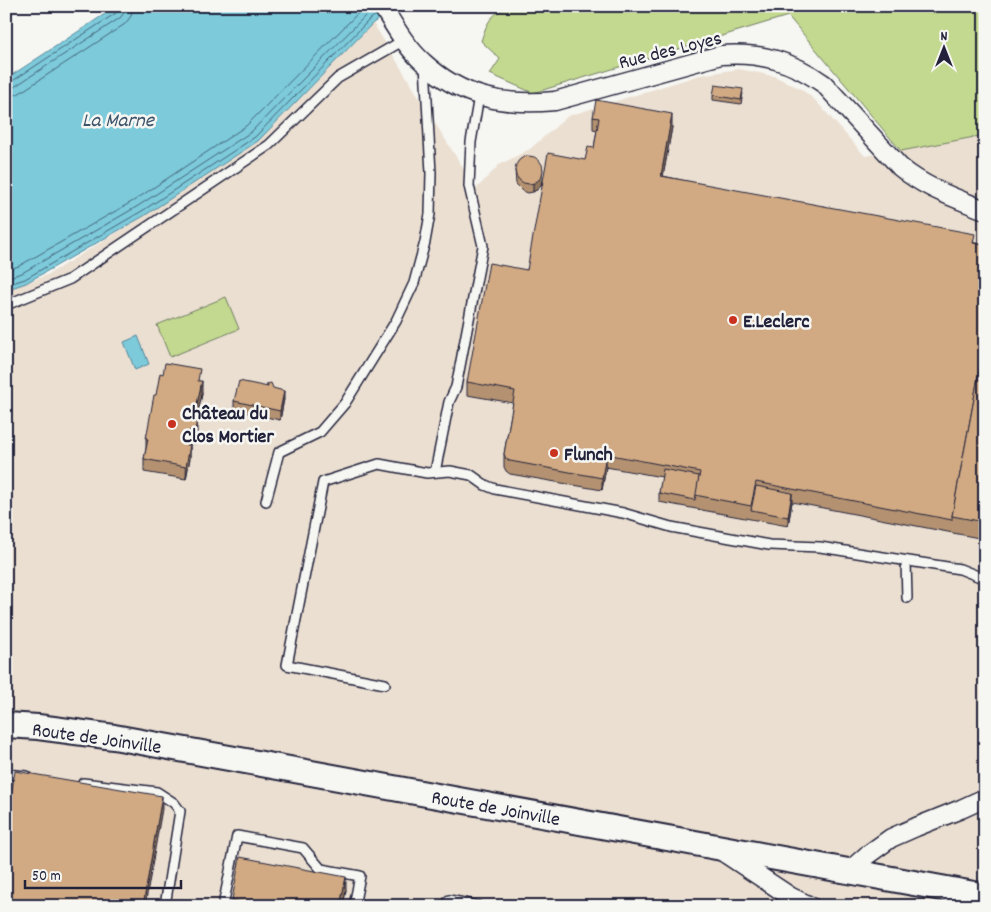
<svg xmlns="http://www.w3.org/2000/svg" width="991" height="912" font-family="Dekko,sans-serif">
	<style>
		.built { fill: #ebdfd1 }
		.green { fill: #c3d98f; stroke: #727e65 }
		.water { fill: #7ccada; stroke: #58879a }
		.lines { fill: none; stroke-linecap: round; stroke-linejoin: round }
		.shore { stroke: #46657b; stroke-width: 1 }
		.lane-casing { stroke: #22223b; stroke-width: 12 }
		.street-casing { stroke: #22223b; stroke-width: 21 }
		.secondary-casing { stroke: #22223b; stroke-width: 28 }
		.lane { stroke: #f6f6f2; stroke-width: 9 }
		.street { stroke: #f6f6f2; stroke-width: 18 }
		.secondary { stroke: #f6f6f2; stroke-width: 24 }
		.wall { fill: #b49271; stroke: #22223b }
		.shaded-wall { fill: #92775c; stroke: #22223b }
		.building { fill: #d1aa83; stroke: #22223b }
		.poi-dot { fill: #c8321e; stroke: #f6f6f2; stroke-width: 2 }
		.labels { text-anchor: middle; stroke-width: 5; stroke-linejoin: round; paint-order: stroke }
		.street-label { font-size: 20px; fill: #22223b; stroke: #f6f6f2 }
		.poi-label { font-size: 20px; font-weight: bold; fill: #22223b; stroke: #f6f6f2; text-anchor: start }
		.water-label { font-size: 21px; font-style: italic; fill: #3d546b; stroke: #f6f6f2 }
	</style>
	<rect width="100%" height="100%" fill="#f6f6f2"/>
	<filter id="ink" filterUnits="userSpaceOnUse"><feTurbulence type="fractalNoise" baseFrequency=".02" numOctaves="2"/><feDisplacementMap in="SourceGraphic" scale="10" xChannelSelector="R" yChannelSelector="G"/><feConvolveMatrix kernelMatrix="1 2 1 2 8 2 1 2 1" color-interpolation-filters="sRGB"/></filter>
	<g filter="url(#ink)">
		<!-- built -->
		<polygon class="built" points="373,23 476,189 499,165 530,149 568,116 700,75 739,69 774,76 801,89 815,100 865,156 985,134 985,906 6,906 6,290 26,283 49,274 144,216 258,141"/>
		<!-- green -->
		<g class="green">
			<path d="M510,6H985V135L901,151L788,16L533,93L490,74L500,59L481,41C487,23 490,14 510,6Z"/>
			<polygon points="226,297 239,329 170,357 157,325"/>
		</g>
		<!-- water -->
		<g class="water">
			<polygon points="117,6 405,6 394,9 373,23 258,141 144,216 26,283 6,290 6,79"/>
			<polygon points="138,336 149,364 135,370 124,342"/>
		</g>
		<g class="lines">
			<!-- shore -->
			<g class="shore">
				<polyline points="6,83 11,82 116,13 119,10 119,6"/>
				<polyline points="6,89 14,87 120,18 124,13 126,6"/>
				<polyline points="6,97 12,96 18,94 125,24 131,16 133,6"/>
				<polyline points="6,270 19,266 135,200 246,126 365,6"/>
				<polyline points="6,278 22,273 138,206 251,132 365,16 373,10"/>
				<polyline points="6,285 25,279 142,211 255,137 369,20 376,15"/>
			</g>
			<!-- lane casing -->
			<g class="lane-casing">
				<g id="lane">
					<polyline points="6,305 70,279 269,145 338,78 404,40"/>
					<polyline points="435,472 449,402 456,387 483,246 469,186 471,142 479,96"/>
					<polyline points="266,501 279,452 320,432 345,403 396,321 414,283 425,242 430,214 431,173 425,64"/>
					<polyline points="906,561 907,598"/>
					<polyline points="385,684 287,665 323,482 379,464 427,473 450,471 471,475 485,485 495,489 623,513 671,527 769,545 820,547 870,555 960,569 985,579"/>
					<polyline points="6,774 26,776"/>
					<polyline points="83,783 157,792 174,803 180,811 165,906"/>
					<polyline points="223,906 237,836 303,848 321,869 360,876 354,906"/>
					<polyline points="447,906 449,900 478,906"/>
				</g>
			</g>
			<!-- street casing -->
			<g class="street-casing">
				<g id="street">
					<path d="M382,6C394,25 406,47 423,62C462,98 504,106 555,101L721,55C760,52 792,61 824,84L900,167C925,188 955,198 985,210"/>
					<polyline points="720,850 791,897 810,906"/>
					<polyline points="849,871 866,856 891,838 916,827 961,809 985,798"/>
				</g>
			</g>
			<!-- secondary casing -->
			<g class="secondary-casing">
				<polyline id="secondary" points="6,725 38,727 114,737 985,896"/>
			</g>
			<!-- lane -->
			<use href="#lane" class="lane"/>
			<!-- street -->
			<use href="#street" class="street"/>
			<!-- secondary -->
			<use href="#secondary" class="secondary"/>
		</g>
		<!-- wall -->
		<g class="wall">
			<polygon points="743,93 741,104 713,100 713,95"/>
			<polygon points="593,117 672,127 663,176 985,245 979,538 792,502 788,526 659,502 659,493 662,477 606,467 602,490 510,474 506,471 504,467 504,454 513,403 467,395 467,382 585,160 594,148 597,130 593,129"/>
			<polygon points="515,170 542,180 541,186 538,189 533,192 528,193 523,191 516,184"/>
			<polygon points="200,381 202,394 197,417 195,416 194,420 197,433 195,444 190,443 190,458 186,479 144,472 144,459 146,448 146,439 156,395"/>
			<polygon points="267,384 284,399 280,420 234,410 234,401 267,387"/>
			<polygon points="346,890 343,906 232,906 232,900"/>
		</g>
		<!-- shaded-wall -->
		<g class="shaded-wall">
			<polygon points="672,114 672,127 661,188 661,176"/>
			<polygon points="542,171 542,180 541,186 538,189 533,192 533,184"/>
			<polygon points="202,381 202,394 197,417 197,404"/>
			<polygon points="284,391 284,399 280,420 280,411"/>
			<polygon points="195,404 195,416 192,432 192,419"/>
			<polygon points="197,420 197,433 195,444 195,431"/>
			<polygon points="190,430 190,458 186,479 187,445"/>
			<polygon points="606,454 606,467 602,490 602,478"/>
			<polygon points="985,490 985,507 979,538 979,521"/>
			<polygon points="792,493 792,502 788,526 788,517"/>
			<polygon points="162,796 162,809 145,906 143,906"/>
			<polygon points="346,877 346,890 343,906 340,906"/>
		</g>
		<!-- building -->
		<g class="building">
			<polygon points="715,85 743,89 741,100 713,95"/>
			<polygon points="596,100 672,114 661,176 975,234 973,243 985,245 985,340 952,516 952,520 756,482 751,506 695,495 700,472 606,454 602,478 510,461 506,459 504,454 515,391 467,382 489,263 527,270 548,153 585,160 588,147 594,148 599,118 593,117"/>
			<circle cx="529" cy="170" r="14"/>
			<polygon points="985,340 985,490 979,521 952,516"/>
			<polygon points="165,363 200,369 198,381 202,381 197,404 195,404 192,419 197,420 195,431 190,430 187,445 190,445 186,467 144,459 148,439 146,439 154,395 156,395 160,373 163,374"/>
			<polygon points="239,381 268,387 267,384 271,383 273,388 284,391 280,411 234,401"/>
			<polygon points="663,469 699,476 695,500 659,493"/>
			<polygon points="756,486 792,493 788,517 751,510"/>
			<polygon points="15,771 162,796 143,906 6,906 6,826"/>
			<polygon points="240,857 346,877 340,906 263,906 232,900"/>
		</g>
	</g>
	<!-- markers -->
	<g class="poi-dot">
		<circle cx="733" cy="320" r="5"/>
		<circle cx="172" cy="424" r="5"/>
		<circle cx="554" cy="453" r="5"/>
	</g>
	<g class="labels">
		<!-- street labels -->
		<g class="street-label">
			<text transform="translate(670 49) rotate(-14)" y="7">Rue des Loyes</text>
			<text transform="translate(97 737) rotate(8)" y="7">Route de Joinville</text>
			<text transform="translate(496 807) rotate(10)" y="7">Route de Joinville</text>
		</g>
		<!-- poi labels -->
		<g class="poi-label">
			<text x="743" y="327">E.Leclerc</text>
			<text x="182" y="419">Château du<tspan x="182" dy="23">Clos Mortier</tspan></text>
			<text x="564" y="460">Flunch</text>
		</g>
		<!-- water labels -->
		<g class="water-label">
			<text x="118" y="126">La Marne</text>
		</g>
	</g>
	<!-- margin -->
	<rect width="991" height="912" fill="none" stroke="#f6f6f2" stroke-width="25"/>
	<rect x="12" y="12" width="966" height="887" fill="none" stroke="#22223b" stroke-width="2" filter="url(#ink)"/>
	<!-- north arrow -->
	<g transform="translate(944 48)" stroke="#f6f6f2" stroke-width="4" paint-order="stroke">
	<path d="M0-4L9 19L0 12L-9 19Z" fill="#22223b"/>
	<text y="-8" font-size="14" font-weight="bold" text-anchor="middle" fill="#22223b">N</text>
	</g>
	<!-- scale -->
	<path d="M25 880v8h156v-8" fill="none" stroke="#22223b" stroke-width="2.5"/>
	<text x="32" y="880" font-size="15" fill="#22223b" stroke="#f6f6f2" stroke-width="4" paint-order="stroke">50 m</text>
</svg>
